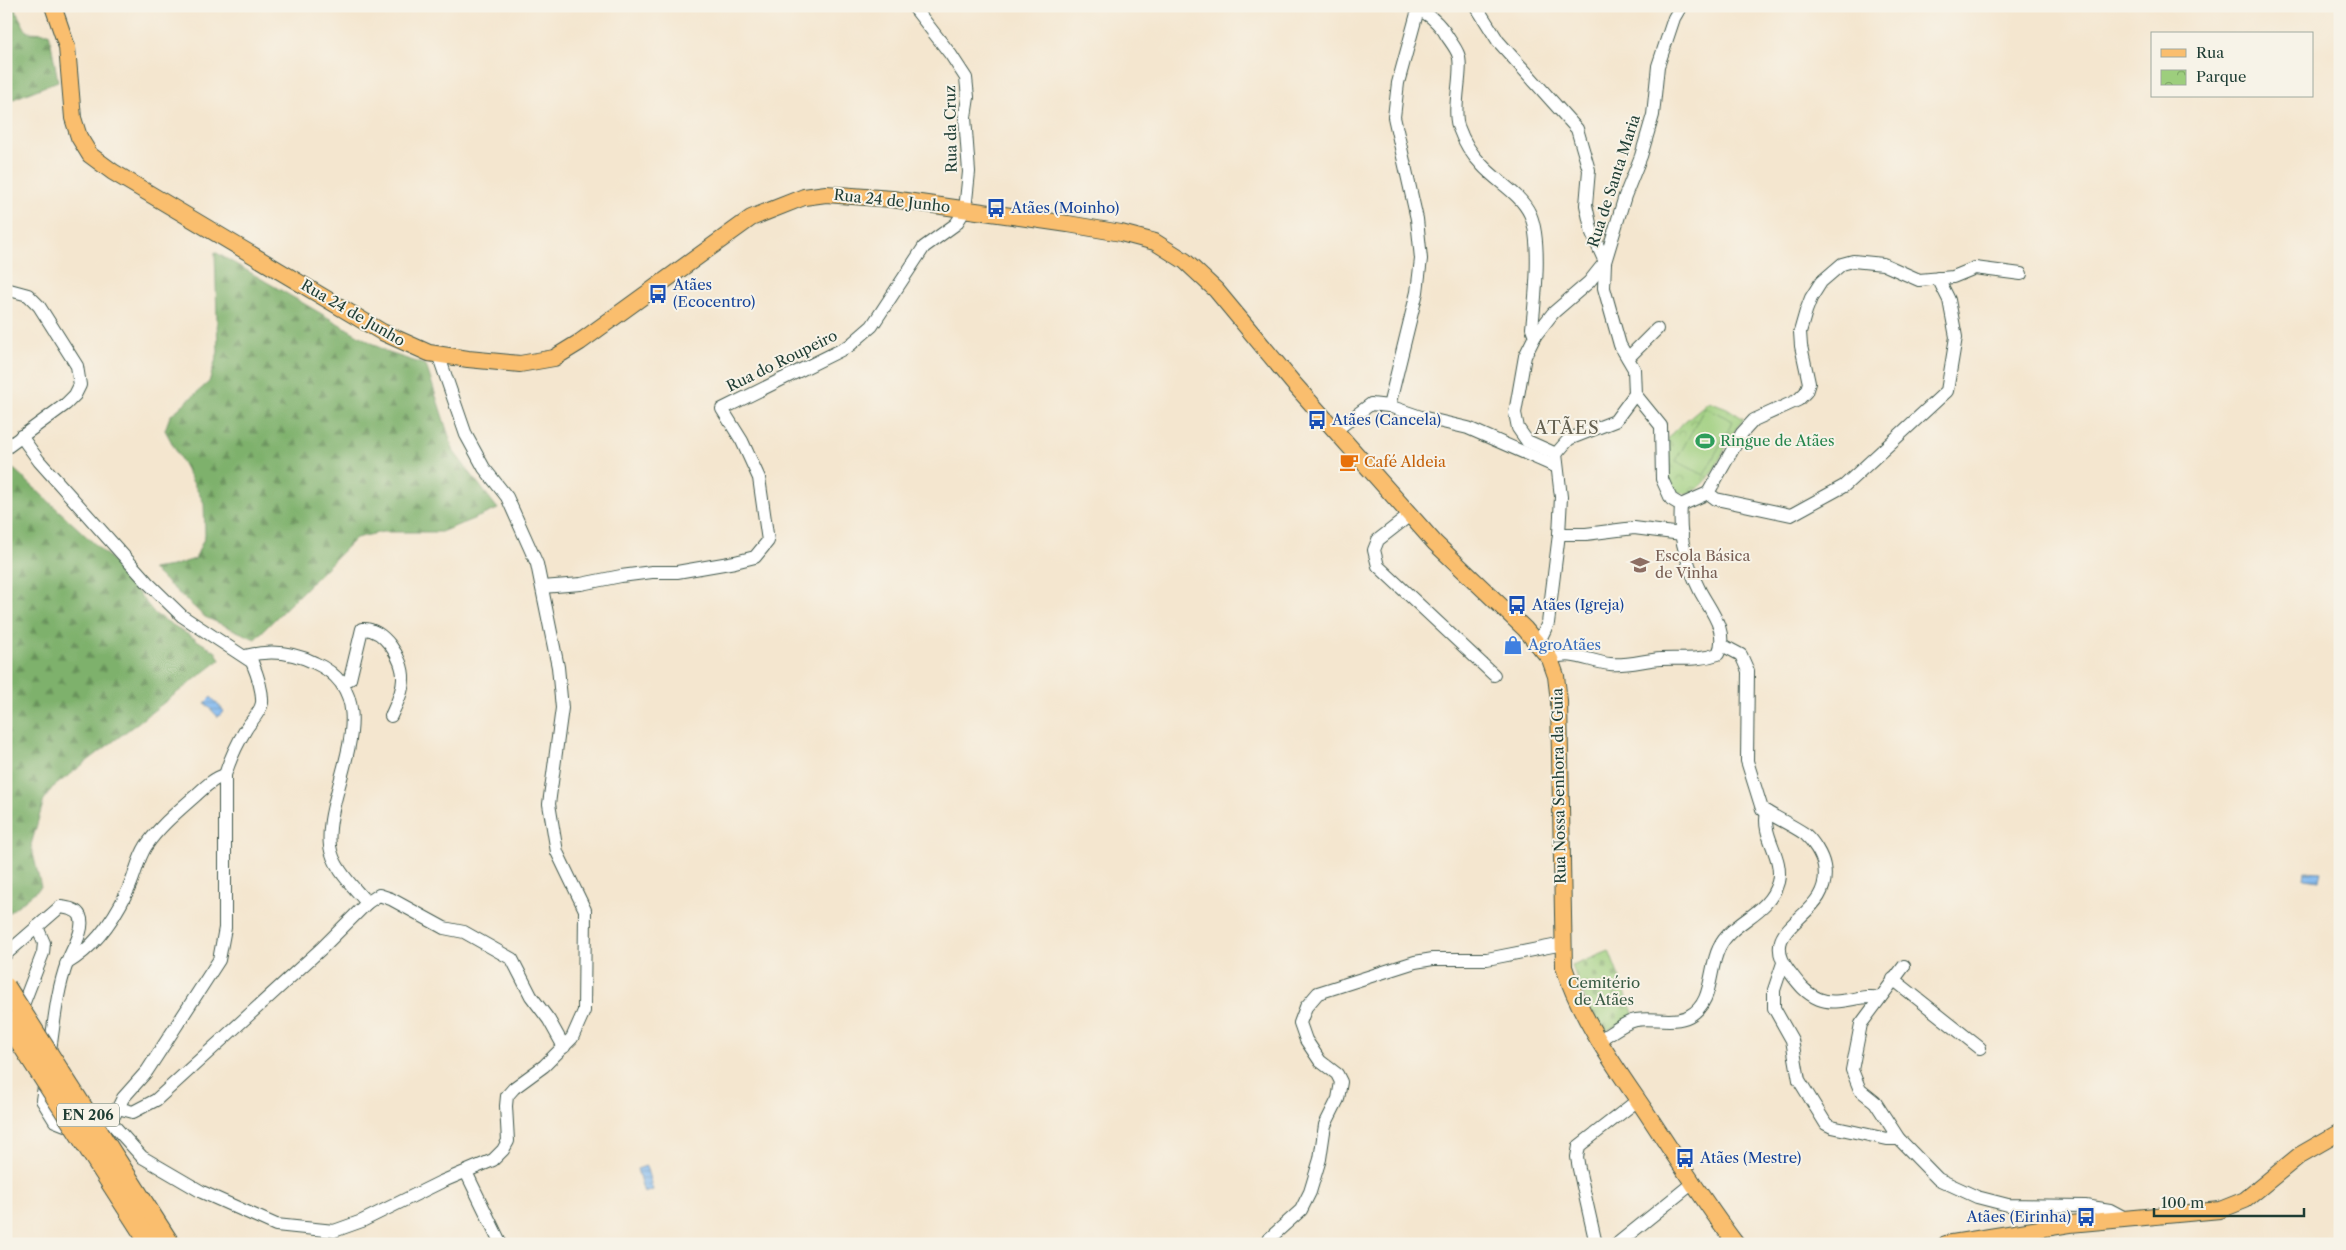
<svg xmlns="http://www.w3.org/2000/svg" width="2346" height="1250" font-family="'Libre Caslon Text',serif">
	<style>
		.forest { fill: url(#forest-firs); stroke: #4e7750 }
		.cemetery { fill: url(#cemetery-stones); stroke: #5e8658 }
		.park { fill: url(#park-crowns); stroke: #5e8658 }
		.garden { fill: #9dce7d; stroke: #5e8658 }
		.water { fill: url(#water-rules); stroke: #507a92 }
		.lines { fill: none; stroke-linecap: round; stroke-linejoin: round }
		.minor-casing { stroke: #3f564b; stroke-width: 14 }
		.major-casing { stroke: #3f564b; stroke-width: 18 }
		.minor { stroke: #fff; stroke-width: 12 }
		.major { stroke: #fabe6e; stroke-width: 16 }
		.highway-bridge-casing { stroke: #3f564b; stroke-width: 21; stroke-linecap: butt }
		.highway-bridge { stroke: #fabe6e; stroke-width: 19 }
		.labels { text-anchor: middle; stroke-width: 4; stroke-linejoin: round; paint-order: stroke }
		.shield { fill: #f7f3e8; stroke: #60746a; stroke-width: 1 }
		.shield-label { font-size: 14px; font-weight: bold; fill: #1f3d34 }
		.street-label { font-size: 15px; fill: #1f3d34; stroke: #f7f3e8 }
		.transit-label { font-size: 15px; fill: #164399; stroke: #f7f3e8; text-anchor: start }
		.leisure-label { font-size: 15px; fill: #27864d; stroke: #f7f3e8; text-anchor: start }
		.food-label { font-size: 15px; fill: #c56008; stroke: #f7f3e8; text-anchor: start }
		.education-label { font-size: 15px; fill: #785e54; stroke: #f7f3e8; text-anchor: start }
		.shop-label { font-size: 15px; fill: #366cbe; stroke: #f7f3e8; text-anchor: start }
		.park-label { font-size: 15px; fill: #385a43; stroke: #f7f3e8 }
		.quarter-label { font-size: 18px; letter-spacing: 1px; fill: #666252; stroke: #f7f3e8 }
	</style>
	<defs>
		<pattern id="forest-firs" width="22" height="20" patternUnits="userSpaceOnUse" patternTransform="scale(1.25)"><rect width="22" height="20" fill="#7eb16c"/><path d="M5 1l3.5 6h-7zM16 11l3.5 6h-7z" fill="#67915a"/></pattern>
		<pattern id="cemetery-stones" width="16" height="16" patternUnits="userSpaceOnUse" patternTransform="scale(1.25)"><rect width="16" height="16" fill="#9dce7d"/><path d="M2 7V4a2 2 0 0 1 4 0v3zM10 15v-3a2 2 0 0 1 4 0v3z" fill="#7fa867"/></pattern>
		<pattern id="park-crowns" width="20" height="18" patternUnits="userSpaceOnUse" patternTransform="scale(1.25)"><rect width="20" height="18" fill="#9dce7d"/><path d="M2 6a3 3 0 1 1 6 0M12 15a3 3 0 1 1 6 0" fill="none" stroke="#7fa867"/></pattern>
		<pattern id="water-rules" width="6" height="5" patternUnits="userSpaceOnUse" patternTransform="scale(1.25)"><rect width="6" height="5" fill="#80b8f0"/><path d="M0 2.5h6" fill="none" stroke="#6897c3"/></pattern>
	</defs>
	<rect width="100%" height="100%" fill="#f7f3e8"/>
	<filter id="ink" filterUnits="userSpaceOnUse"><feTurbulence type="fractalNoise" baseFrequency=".02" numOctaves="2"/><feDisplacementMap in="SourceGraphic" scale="10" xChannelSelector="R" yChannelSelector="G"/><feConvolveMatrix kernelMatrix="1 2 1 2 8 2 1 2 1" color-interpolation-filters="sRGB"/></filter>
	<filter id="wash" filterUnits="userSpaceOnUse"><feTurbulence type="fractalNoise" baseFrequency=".0096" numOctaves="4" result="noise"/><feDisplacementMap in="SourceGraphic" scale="20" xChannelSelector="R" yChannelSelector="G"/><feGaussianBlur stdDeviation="1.12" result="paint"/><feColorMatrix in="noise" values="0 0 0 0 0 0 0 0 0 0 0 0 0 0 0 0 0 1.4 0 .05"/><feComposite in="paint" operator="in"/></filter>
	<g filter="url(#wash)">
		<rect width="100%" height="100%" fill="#f4e6cf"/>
		<!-- forest -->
		<g class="forest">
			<polygon points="6,6 13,6 27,32 49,33 58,81 6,102"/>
			<polygon points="215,252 389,353 426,365 454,452 498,509 441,532 382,532 356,538 255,639 205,617 152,569 172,566 195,559 205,536 204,503 165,430 170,416 209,382 218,352"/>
			<polygon points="6,467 15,470 113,561 155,614 216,652 220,660 52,788 44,800 31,845 41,887 6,915"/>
		</g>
		<!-- cemetery -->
		<polygon class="cemetery" points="1609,951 1635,1018 1603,1032 1597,1029 1572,966"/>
		<!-- park -->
		<path class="park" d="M1709,401L1727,408L1744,419C1726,437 1720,470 1701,486C1666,515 1660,453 1669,437C1675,428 1699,410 1709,401Z"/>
		<!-- garden -->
		<polygon class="garden" points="1705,407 1733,421 1704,475 1676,461"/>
		<!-- water -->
		<g class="water">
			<polygon points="211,697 224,711 218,717 205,703"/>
			<polygon points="2305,871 2321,872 2319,880 2304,878"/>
			<polygon points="646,1166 653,1190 644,1193 637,1169"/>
		</g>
	</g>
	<g filter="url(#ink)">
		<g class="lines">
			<!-- minor casing -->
			<g class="minor-casing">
				<g id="minor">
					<polyline points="1476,6 1498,41 1577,129 1589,170 1586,205 1592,233 1605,262 1604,288 1620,345 1634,369 1635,394 1661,426 1662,479 1671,499 1681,505 1708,493 1742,433 1754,420 1798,400 1806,392 1809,383 1801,346 1800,332 1806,311 1811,298 1821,282 1842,264 1853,261 1883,264 1919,280 1953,277 1975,268 2021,274"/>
					<path d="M1418,10C1429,13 1437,22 1444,31C1448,39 1455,46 1458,54C1464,69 1452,106 1458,126C1463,140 1472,155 1482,165C1497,182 1520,193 1530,214C1542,241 1535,299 1532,328L1535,336"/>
					<polyline points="6,289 28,295 39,306 77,366 80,385 75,395 66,404 6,448"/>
					<polyline points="1628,358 1657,329"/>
					<polyline points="1389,406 1417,292 1421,259 1417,219 1394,117 1398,83 1419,6"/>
					<polyline points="1336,430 1371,404 1389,406 1421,417 1468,428 1557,467"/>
					<path d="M21,436L39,461L147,582L182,616L252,662C257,674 263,690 262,703C260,713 251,721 246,729C237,744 230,759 225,775V928L219,960L147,1071L123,1098L114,1116L101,1120"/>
					<polyline points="1556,454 1569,439 1615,421 1635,394"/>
					<polyline points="1708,493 1716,499 1791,515 1844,486 1947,391 1956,337 1949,300 1938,278"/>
					<polyline points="1410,515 1378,540 1374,550 1378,566 1494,675"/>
					<polyline points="1559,534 1586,534 1634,528 1682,534"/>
					<polyline points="542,587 581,584 621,576 652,572 677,572 735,562 755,557 768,541 759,478 742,441 722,409 849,346 872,326 924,247 956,224 965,210 969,172 965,117 968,97 966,78 951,55 913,6"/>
					<polyline points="1538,644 1548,623 1559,534 1561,497 1556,454 1527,441 1518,428 1515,413 1525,356 1535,336 1553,313 1589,282 1605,262 1625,196 1641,156 1653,115 1658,66 1674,18 1681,6"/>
					<path d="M1722,645L1741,655L1748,671L1747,761L1762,809C1776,818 1792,825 1805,834C1813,841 1822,855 1824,866C1834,919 1753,923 1789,971C1798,983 1805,993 1819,999C1838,1007 1863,993 1879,998"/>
					<path d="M245,656C269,650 293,652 315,663C392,698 323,790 330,846C333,868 354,887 367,903"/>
					<path d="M1550,659C1572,649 1589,662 1610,664C1627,666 1644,660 1661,659C1681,658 1698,661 1718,654C1729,631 1710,610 1700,591C1694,579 1688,564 1685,551C1680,536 1680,520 1681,505"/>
					<path d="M342,683L350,679L362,629C383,627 404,659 403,679C403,692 396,705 391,716"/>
					<path d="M6,954L60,907C68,908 77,909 80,916C86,929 71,951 67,963C56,993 54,1026 49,1057"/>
					<polyline points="1783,963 1774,990 1774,1008 1792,1040 1799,1080 1826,1124 1832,1127 1887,1139 1899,1139"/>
					<path d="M66,964C94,948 113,921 127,892C135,877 137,860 146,846C159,827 177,812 194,797C203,789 213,778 225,775"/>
					<polyline points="1904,966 1861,1024 1852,1070 1860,1090 1875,1102 1899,1139 1938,1179 1977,1197 2008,1205 2085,1206 2110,1210 2127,1219"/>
					<polyline points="1893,979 1980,1048"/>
					<path d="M1599,1040C1610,1034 1624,1022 1636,1020C1652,1017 1674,1024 1689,1016C1714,1003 1708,970 1719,948C1732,920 1769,915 1778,882C1784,856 1761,837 1767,812"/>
					<polyline points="6,1049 43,953 44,943 37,927"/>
					<polyline points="45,1080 42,1100 55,1121 75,1129"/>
					<polyline points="118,1108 133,1112 156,1100 321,949 367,903 379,895 391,899 444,928 464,932 512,959 531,996 549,1020 564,1047"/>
					<polyline points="107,1118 142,1157 202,1192 276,1225 334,1231 362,1221 441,1182 493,1160 503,1150 508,1141 506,1106 507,1096 514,1088 544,1066 572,1038 584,1011 585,910 557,852 549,804 562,708 558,667 537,564 507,497 484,468 466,435 438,354"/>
					<polyline points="466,1172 501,1244"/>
					<polyline points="1267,1244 1270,1238 1301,1210 1310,1192 1320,1159 1325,1125 1338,1099 1341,1082 1337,1074 1320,1061 1306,1040 1300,1023 1306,1007 1318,993 1415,962 1433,959 1487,959 1563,944"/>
					<polyline points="1596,1244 1579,1169 1577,1157 1579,1146 1638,1100"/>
					<polyline points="1617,1244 1694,1182"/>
				</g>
			</g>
			<!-- major casing -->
			<g class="major-casing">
				<g id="major">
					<path d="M53,6L67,47L73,118L79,137L90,155L113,172L382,332L429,353L468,359L520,364L554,358L580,342L751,218L804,197L826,194L892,199L1068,224L1121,233L1155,242L1185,261L1216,290L1294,384L1435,543L1525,629L1550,659L1556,676L1559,701L1564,967C1581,1020 1615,1066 1646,1112C1675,1156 1704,1202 1736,1244"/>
					<polyline points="1946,1244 2070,1224 2220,1210 2245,1200 2300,1155 2340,1132"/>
				</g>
			</g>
			<!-- minor -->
			<use href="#minor" class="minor"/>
			<!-- major -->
			<use href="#major" class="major"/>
			<!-- highway-bridge casing -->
			<g class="highway-bridge-casing">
				<g id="highway-bridge">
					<polyline points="6,987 170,1244"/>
					<polyline points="6,1020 150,1244"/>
				</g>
			</g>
			<!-- highway-bridge -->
			<use href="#highway-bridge" class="highway-bridge"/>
		</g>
	</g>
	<!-- icons -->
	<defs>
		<g id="bus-bare" transform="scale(1.5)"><path d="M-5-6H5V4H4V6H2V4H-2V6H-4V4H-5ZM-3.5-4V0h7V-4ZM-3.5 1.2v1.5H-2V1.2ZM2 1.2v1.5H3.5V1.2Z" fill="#1a4fb4" stroke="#f7f3e8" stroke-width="2.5" paint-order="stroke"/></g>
		<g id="stadium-bare" transform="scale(1.5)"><path d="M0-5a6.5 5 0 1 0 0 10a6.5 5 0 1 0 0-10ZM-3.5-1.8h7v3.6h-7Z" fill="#2e9e5b" stroke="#f7f3e8" stroke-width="2.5" paint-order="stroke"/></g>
		<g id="cafe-bare" transform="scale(1.5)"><path d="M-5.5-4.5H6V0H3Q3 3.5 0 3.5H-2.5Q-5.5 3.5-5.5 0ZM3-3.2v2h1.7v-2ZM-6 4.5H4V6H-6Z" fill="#e8710a" stroke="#f7f3e8" stroke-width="2.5" paint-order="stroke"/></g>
		<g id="school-bare" transform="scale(1.5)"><path d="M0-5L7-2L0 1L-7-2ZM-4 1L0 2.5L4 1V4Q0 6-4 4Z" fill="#8d6e63" stroke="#f7f3e8" stroke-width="2.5" paint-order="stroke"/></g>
		<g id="shop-bare" transform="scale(1.5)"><path d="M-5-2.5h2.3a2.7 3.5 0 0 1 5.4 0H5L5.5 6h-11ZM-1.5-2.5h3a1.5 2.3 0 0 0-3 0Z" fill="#3f7fe0" stroke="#f7f3e8" stroke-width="2.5" paint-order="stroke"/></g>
	</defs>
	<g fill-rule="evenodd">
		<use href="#bus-bare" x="996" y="208"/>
		<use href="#bus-bare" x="658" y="294"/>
		<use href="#bus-bare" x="1317" y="420"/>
		<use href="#stadium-bare" x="1705" y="441"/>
		<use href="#cafe-bare" x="1349" y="462"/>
		<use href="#school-bare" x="1640" y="565"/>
		<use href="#bus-bare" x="1517" y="605"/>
		<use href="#shop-bare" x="1513" y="645"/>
		<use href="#bus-bare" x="1685" y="1158"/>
		<use href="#bus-bare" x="2086" y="1217"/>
	</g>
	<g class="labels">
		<!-- shield labels -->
		<rect class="shield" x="57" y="1103.5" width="62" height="23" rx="4"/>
		<g class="shield-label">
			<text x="88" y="1120">EN 206</text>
		</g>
		<!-- street labels -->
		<g class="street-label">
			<text transform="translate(951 129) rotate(-91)" y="5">Rua da Cruz</text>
			<text transform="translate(1614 181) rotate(-72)" y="5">Rua de Santa Maria</text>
			<text transform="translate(892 201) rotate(6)" y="5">Rua 24 de Junho</text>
			<text transform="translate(353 313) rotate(30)" y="5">Rua 24 de Junho</text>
			<text transform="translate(782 361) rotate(-26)" y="5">Rua do Roupeiro</text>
			<text transform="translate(1559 786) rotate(-91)" y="5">Rua Nossa Senhora da Guia</text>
		</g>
		<!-- transit labels -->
		<g class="transit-label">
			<text x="1011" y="213">Atães (Moinho)</text>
			<text x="673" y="290">Atães<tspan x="673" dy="17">(Ecocentro)</tspan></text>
			<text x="1332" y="425">Atães (Cancela)</text>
			<text x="1532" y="610">Atães (Igreja)</text>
			<text x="1700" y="1163">Atães (Mestre)</text>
			<text x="2071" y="1222" text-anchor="end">Atães (Eirinha)</text>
		</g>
		<!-- leisure labels -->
		<g class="leisure-label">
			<text x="1720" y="446">Ringue de Atães</text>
		</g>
		<!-- food labels -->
		<g class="food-label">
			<text x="1364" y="467">Café Aldeia</text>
		</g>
		<!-- education labels -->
		<g class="education-label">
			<text x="1655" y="561">Escola Básica<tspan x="1655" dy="17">de Vinha</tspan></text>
		</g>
		<!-- shop labels -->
		<g class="shop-label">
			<text x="1528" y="650">AgroAtães</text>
		</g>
		<!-- park labels -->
		<g class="park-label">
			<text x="1604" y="988">Cemitério<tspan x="1604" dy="17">de Atães</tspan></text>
		</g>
		<!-- quarter labels -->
		<g class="quarter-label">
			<text x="1567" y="434">ATÃES</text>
		</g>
	</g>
	<!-- margin -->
	<rect width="2346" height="1250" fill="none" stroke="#f7f3e8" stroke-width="25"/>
	<!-- legend -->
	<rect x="2151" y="32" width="162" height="65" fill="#f7f3e8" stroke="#a1aaa0"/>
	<rect x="2161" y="49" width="25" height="8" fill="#fabe6e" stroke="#a1aaa0"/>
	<text x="2196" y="58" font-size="15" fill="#1f3d34">Rua</text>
	<rect x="2161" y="70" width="25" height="15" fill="url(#park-crowns)" stroke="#a1aaa0"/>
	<text x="2196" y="82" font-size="15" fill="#1f3d34">Parque</text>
	<!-- scale -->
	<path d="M2154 1208v8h150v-8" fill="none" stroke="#1f3d34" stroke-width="2.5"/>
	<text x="2161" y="1208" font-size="15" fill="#1f3d34" stroke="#f7f3e8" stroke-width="4" paint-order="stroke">100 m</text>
</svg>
